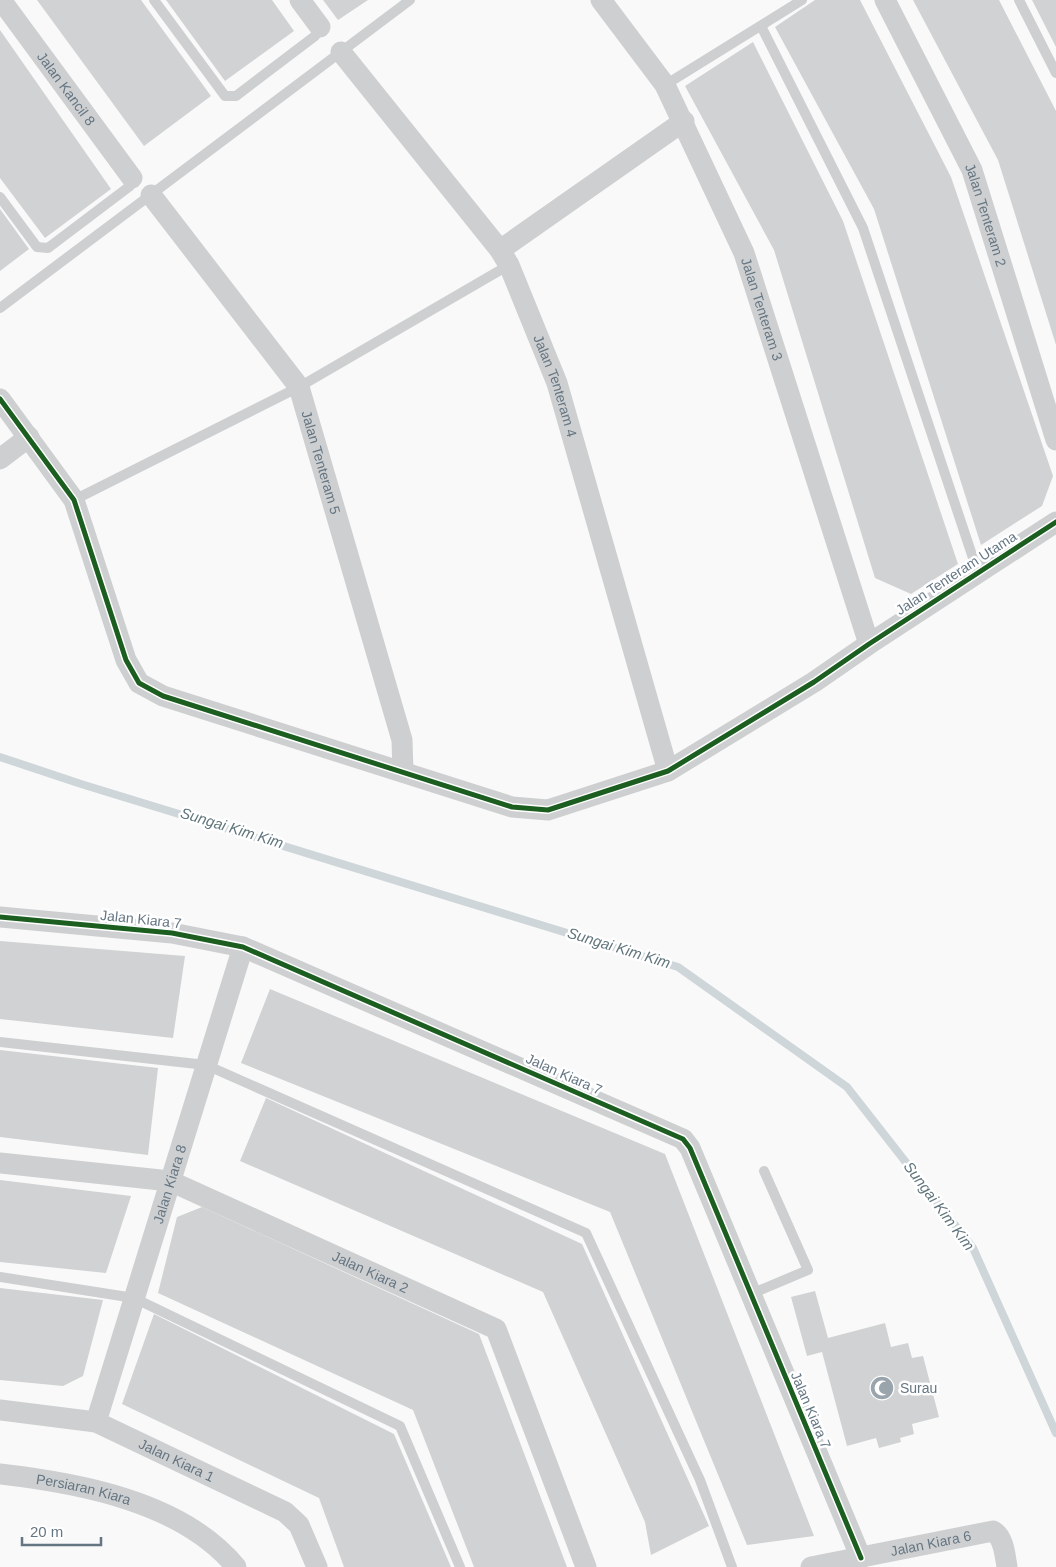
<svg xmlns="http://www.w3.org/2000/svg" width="1056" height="1567" font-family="Helvetica,sans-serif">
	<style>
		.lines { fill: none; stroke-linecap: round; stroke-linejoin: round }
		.stream { stroke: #ced6d9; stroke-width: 8 }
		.building { fill: #d0d2d3 }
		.lane { stroke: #cecfd0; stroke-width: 10 }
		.street { stroke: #cecfd0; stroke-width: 21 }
		.cycleway-casing { stroke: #fff; stroke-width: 8 }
		.cycleway { stroke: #1b5e20; stroke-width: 5 }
		.labels { text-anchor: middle; stroke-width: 5; stroke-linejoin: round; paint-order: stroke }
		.street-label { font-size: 14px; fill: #657683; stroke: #fff }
		.poi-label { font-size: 14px; fill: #657683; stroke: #fff; text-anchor: start }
		.water-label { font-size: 15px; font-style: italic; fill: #60757c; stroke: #fff }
	</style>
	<rect width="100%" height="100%" fill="#f9f9f9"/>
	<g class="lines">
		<!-- stream -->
		<polyline class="stream" points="0,757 81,784 678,967 847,1087 973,1248 1056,1433"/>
	</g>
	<!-- building -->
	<g class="building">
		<polygon points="37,0 141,0 211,96 144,146"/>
		<polygon points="166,0 272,0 294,31 225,81"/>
		<polygon points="323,0 368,0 338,20"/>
		<polygon points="815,0 860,0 951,177 1053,476 1042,506 981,545 874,209 775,27"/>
		<polygon points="913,0 999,0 1056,111 1056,345 998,160"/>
		<polygon points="1032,0 1056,0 1056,47"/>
		<polygon points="0,30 111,189 45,238 0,178"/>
		<polygon points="753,42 843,221 958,564 911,594 875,578 774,250 685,86"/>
		<polygon points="0,209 29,249 0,271"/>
		<polygon points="0,941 185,956 173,1038 0,1019"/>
		<polygon points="270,989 665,1154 814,1536 747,1545 610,1212 241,1063"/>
		<polygon points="0,1050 158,1068 148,1155 0,1137"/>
		<polygon points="266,1098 582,1244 709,1526 651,1555 645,1522 543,1292 240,1161"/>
		<polygon points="0,1180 131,1196 106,1273 0,1262"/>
		<polygon points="202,1207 479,1334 567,1567 474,1567 413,1410 158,1293 177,1217"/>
		<polygon points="0,1288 103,1300 83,1376 63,1386 0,1380"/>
		<polygon points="815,1291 828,1338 885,1323 891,1347 908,1343 912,1358 923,1356 939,1417 912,1424 914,1434 900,1438 901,1442 879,1448 876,1438 847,1446 822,1352 807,1356 791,1297"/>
		<polygon points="154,1314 394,1434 451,1567 344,1567 319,1498 122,1404"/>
	</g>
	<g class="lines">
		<!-- lane -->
		<g class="lane">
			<polyline points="154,0 225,96 236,96 315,36 320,27"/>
			<polyline points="1019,0 1056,73"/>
			<polyline points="761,26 863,228 978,573"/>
			<polyline points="665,85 802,0"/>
			<polyline points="0,197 37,247 48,248 130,186 132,178"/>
			<polyline points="0,308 410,0"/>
			<polyline points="74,500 299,387 509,265"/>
			<polyline points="0,1042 206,1065 586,1233 700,1480 732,1567"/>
			<polyline points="0,1277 134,1298 400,1426 460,1567"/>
			<polyline points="751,1294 808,1270 764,1171"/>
		</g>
		<!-- street -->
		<g class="street">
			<path id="s1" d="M1,0L132,178"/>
			<polyline points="300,0 320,27"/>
			<path id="s2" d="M601,0L665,85L744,253L869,644"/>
			<path id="s3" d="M885,0L972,170L1056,440"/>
			<path id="s4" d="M341,52L500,250L509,265L557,383L668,771"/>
			<path id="s5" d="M151,195L299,387L402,740L403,772"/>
			<polyline points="500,250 684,121"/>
			<polyline points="0,399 74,500 126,660 139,683 163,696 512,807 548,810 668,771 814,682 869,644 1056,522"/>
			<polyline points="0,459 29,437"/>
			<polyline points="0,917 172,933 243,947 683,1139 690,1148 861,1558"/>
			<path id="s6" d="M0,1163L170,1181L496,1329L586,1567"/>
			<path id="s7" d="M0,1410L96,1422L285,1512L299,1525L317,1567"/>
			<path id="s8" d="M96,1422L243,947"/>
			<path id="s9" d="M0,1474C79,1483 183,1502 236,1567"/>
			<path id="s10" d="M811,1567L993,1531C1004,1537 1005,1555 1007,1567"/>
		</g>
		<!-- cycleway casing -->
		<g class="cycleway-casing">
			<g id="cycleway">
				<polyline points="0,399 74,500 126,660 139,683 163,696 512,807 548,810 668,771 814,682 869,644 1056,522"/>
				<polyline points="0,917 172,933 243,947 683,1139 690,1148 861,1558"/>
			</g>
		</g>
		<!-- cycleway -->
		<use href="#cycleway" class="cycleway"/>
	</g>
	<!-- icons -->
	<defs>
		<g id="mosque-disc" transform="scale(1.25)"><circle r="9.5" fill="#99a4ac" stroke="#fff"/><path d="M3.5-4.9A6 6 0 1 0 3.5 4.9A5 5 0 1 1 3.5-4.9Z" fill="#fff"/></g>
	</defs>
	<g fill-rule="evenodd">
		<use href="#mosque-disc" x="882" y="1388"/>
	</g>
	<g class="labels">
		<!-- street labels -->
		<g class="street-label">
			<text dy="5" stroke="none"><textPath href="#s1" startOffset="110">Jalan Kancil 8</textPath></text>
			<text dy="5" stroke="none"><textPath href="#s3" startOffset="238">Jalan Tenteram 2</textPath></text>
			<text dy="5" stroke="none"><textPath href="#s2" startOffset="351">Jalan Tenteram 3</textPath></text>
			<text dy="5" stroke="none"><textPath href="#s4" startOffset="401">Jalan Tenteram 4</textPath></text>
			<text dy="5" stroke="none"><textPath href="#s5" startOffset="321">Jalan Tenteram 5</textPath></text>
			<text transform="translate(956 573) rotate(-33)" y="5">Jalan Tenteram Utama</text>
			<text transform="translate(141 919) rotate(6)" y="5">Jalan Kiara 7</text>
			<text transform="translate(564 1074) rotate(24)" y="5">Jalan Kiara 7</text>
			<text dy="5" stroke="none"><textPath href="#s8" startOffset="249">Jalan Kiara 8</textPath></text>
			<text dy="5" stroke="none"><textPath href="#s6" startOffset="391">Jalan Kiara 2</textPath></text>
			<text transform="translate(811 1410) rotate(67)" y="5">Jalan Kiara 7</text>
			<text dy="5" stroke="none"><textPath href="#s7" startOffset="186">Jalan Kiara 1</textPath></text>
			<text dy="5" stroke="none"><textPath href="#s9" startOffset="85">Persiaran Kiara</textPath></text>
			<text dy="5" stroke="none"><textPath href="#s10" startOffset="122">Jalan Kiara 6</textPath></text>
		</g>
		<!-- poi labels -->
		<g class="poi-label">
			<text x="900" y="1393">Surau</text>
		</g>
		<!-- water labels -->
		<g class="water-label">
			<text transform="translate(232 828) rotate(17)" y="5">Sungai Kim Kim</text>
			<text transform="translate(619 948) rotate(17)" y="5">Sungai Kim Kim</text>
			<text transform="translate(939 1206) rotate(53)" y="5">Sungai Kim Kim</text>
		</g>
	</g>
	<!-- scale -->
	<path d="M22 1537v8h79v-8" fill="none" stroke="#657683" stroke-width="2.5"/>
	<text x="30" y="1537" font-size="15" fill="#657683" stroke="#ffffff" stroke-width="4" paint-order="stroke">20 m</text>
</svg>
